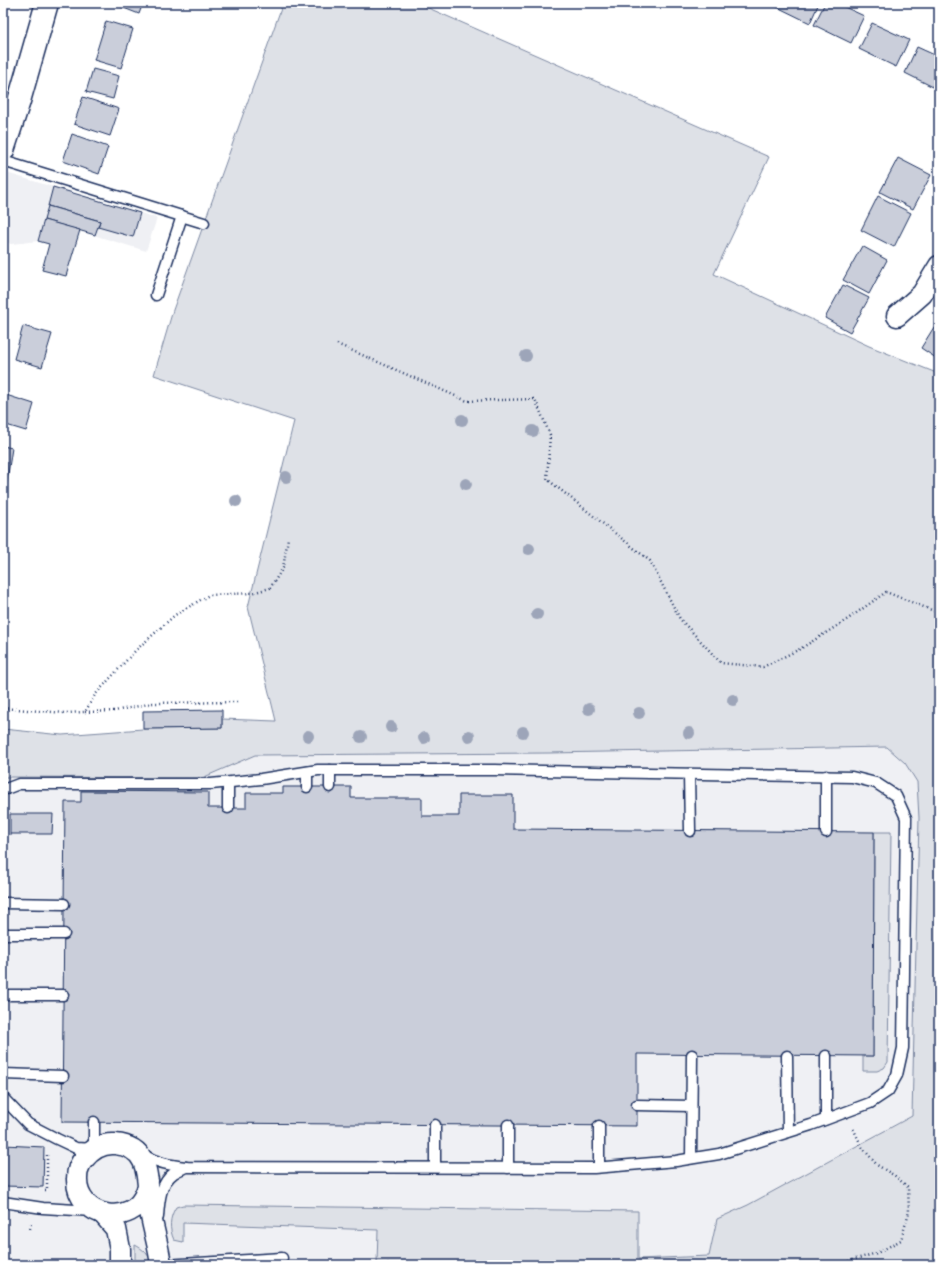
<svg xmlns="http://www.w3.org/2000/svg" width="942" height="1268" font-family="'Indie Flower',sans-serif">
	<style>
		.built { fill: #eff0f4 }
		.green { fill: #dee1e7; stroke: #7c88a2 }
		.building { fill: #caceda; stroke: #1b2f5e }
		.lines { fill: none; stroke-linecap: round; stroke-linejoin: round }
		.service-casing { stroke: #1b2f5e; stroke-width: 13 }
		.minor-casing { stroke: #1b2f5e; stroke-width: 23 }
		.tertiary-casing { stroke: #1b2f5e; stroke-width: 25 }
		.path { stroke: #1b2f5e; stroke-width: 2.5; stroke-dasharray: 1 3; stroke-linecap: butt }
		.service { stroke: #fff; stroke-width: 10 }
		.minor { stroke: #fff; stroke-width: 20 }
		.tertiary { stroke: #fff; stroke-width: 22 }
		.tree { fill: #9da5b9 }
	</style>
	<rect width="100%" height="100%" fill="#fff"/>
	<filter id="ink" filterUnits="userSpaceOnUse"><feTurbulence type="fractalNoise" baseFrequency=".025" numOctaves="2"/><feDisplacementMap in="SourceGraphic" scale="8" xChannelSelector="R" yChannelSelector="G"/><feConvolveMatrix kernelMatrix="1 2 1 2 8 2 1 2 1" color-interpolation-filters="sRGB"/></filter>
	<g filter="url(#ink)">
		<!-- built -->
		<g class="built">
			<polygon points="3,172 157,218 146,251 44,220 38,241 11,244 3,241"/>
			<polygon points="938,746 939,1265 3,1265 3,777 202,778 255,755 549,753"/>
		</g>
		<!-- green -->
		<g class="green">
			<path d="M283,3H417L769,157L714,274L869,346L939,374V1265H400L377,1263L378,1230L183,1223V1242L174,1240C169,1229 169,1218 176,1207L183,1205L638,1211V1259L709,1256L717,1219L748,1205L912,1116L919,818L917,782L905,763L887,747L549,753L255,755L202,778L3,777V729L62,735L143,729L222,728V719L276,721L248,607L294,421L154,375L173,310Z"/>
			<polygon points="874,832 891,832 888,1062 884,1068 877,1071 863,1071 863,1056 873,1056"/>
			<path d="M135,1245C143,1249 150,1255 152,1265H135Z"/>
		</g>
		<!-- building -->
		<g class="building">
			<polygon points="111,3 143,3 139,14"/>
			<polygon points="774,3 819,3 810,23 773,5"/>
			<polygon points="825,3 836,3 864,16 851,43 814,25"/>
			<polygon points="106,21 133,29 121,68 94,60"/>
			<polygon points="872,23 909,40 896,67 859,49"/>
			<polygon points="917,47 939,57 939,90 905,73"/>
			<polygon points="93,69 119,76 113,99 86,92"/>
			<polygon points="83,97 119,109 110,136 74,124"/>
			<polygon points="72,134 108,147 99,174 63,161"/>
			<polygon points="898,158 931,175 913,209 880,192"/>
			<polygon points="53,187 140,213 133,237 98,227 100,221 48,206"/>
			<polygon points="878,196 911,213 894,247 861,230"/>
			<polygon points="48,206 100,221 95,235 44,220"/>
			<polygon points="44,220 80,230 66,276 42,270 49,244 38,241"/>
			<polygon points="862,246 887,260 869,294 843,280"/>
			<polygon points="843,285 869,298 850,332 825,318"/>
			<polygon points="939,319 939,360 921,348"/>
			<polygon points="23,326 52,334 42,367 14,359"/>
			<polygon points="3,394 34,404 26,431 3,424"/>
			<polygon points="3,446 12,448 6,487 3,487"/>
			<polygon points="222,710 222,728 143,729 143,711"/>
			<polygon points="283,787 351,787 351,798 422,798 422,816 459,816 459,795 513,795 513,829 874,832 873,1056 637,1054 637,1126 62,1122 65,802 81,802 81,791 208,792 208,808 246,808 246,793 283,793"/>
			<polygon points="10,814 53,814 52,834 10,834"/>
			<polygon points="4,1145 44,1147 43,1187 3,1186"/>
		</g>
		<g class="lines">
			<!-- service casing -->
			<g class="service-casing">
				<g id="service">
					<polyline points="3,161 204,223"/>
					<polyline points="156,295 182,216"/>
					<polyline points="330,770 330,787"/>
					<polyline points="307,772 307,787"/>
					<polyline points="689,774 690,831"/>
					<path d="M3,790L19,784H211L261,779L318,770H495L852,777L876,783L896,796L906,818L903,1048L897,1075L888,1091L870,1103L811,1125L719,1154L676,1161L594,1168L186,1167C170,1165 157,1163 143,1155"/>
					<polyline points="228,808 228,783"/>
					<polyline points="826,832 826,776"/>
					<polyline points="3,903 64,904"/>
					<polyline points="3,934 64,934"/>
					<polyline points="3,995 63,995"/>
					<polyline points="787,1056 788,1132"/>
					<polyline points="826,1056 826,1119"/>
					<polyline points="3,1074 63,1076"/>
					<polyline points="3,1098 28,1124 57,1139 76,1148 94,1149 94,1122"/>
					<polyline points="637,1105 691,1106"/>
					<polyline points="435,1125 435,1167"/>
					<polyline points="508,1125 508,1168"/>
					<polyline points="599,1126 599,1167"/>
					<polyline points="691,1158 692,1055"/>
					<polyline points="3,1202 43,1208 92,1211"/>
					<path d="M158,1217C159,1201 160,1183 174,1173C178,1170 182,1169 186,1167"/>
					<polyline points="164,1265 282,1258"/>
				</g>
			</g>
			<!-- minor casing -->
			<g class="minor-casing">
				<g id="minor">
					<polyline points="897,316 922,294 939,266"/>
					<path d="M148,1180C148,1184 148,1189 146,1192C133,1229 76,1218 77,1179C77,1172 79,1164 84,1159C92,1149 102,1143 115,1144C154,1147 146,1184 150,1211C153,1229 159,1247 161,1265"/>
					<polyline points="103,1214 116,1229 120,1249 120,1265"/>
				</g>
			</g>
			<!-- tertiary casing -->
			<g class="tertiary-casing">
				<polyline id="tertiary" points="3,150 19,101 47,3"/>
			</g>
			<!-- path -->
			<g class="path">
				<polyline points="337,344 467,401 535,399 550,435 547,479 650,561 680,619 721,663 763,667 800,649 848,619 886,592 939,613"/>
				<polyline points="3,708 65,713 85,712 95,695 135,651 175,615 209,595 252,593 270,588 283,568 288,538"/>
				<polyline points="85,712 115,711 153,703 240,702"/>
				<polyline points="45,1190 47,1190 47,1153"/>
				<polyline points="30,1229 31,1223"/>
				<polyline points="841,1265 849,1261 877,1253 901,1240 909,1212 908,1187 895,1176 877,1165 862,1147 853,1128"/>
			</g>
			<!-- service -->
			<use href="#service" class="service"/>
			<!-- minor -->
			<use href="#minor" class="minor"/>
			<!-- tertiary -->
			<use href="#tertiary" class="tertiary"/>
		</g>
		<!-- trees -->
		<g class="tree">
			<circle cx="526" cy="356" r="6"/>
			<circle cx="462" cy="420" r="6"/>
			<circle cx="533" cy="431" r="6"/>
			<circle cx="286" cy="477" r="6"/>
			<circle cx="466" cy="484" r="6"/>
			<circle cx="236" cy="501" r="6"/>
			<circle cx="529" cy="549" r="6"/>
			<circle cx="537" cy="614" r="6"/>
			<circle cx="733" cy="700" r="6"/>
			<circle cx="589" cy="709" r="6"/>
			<circle cx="639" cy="713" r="6"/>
			<circle cx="391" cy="727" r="6"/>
			<circle cx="523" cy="732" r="6"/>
			<circle cx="689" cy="733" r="6"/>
			<circle cx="308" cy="736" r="6"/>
			<circle cx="469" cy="736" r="6"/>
			<circle cx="361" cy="737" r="6"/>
			<circle cx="424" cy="738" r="6"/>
		</g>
	</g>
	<!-- margin -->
	<rect width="942" height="1268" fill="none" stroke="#fff" stroke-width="16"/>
	<rect x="8" y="8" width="926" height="1252" fill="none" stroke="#1b2f5e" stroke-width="1.5" filter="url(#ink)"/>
</svg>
